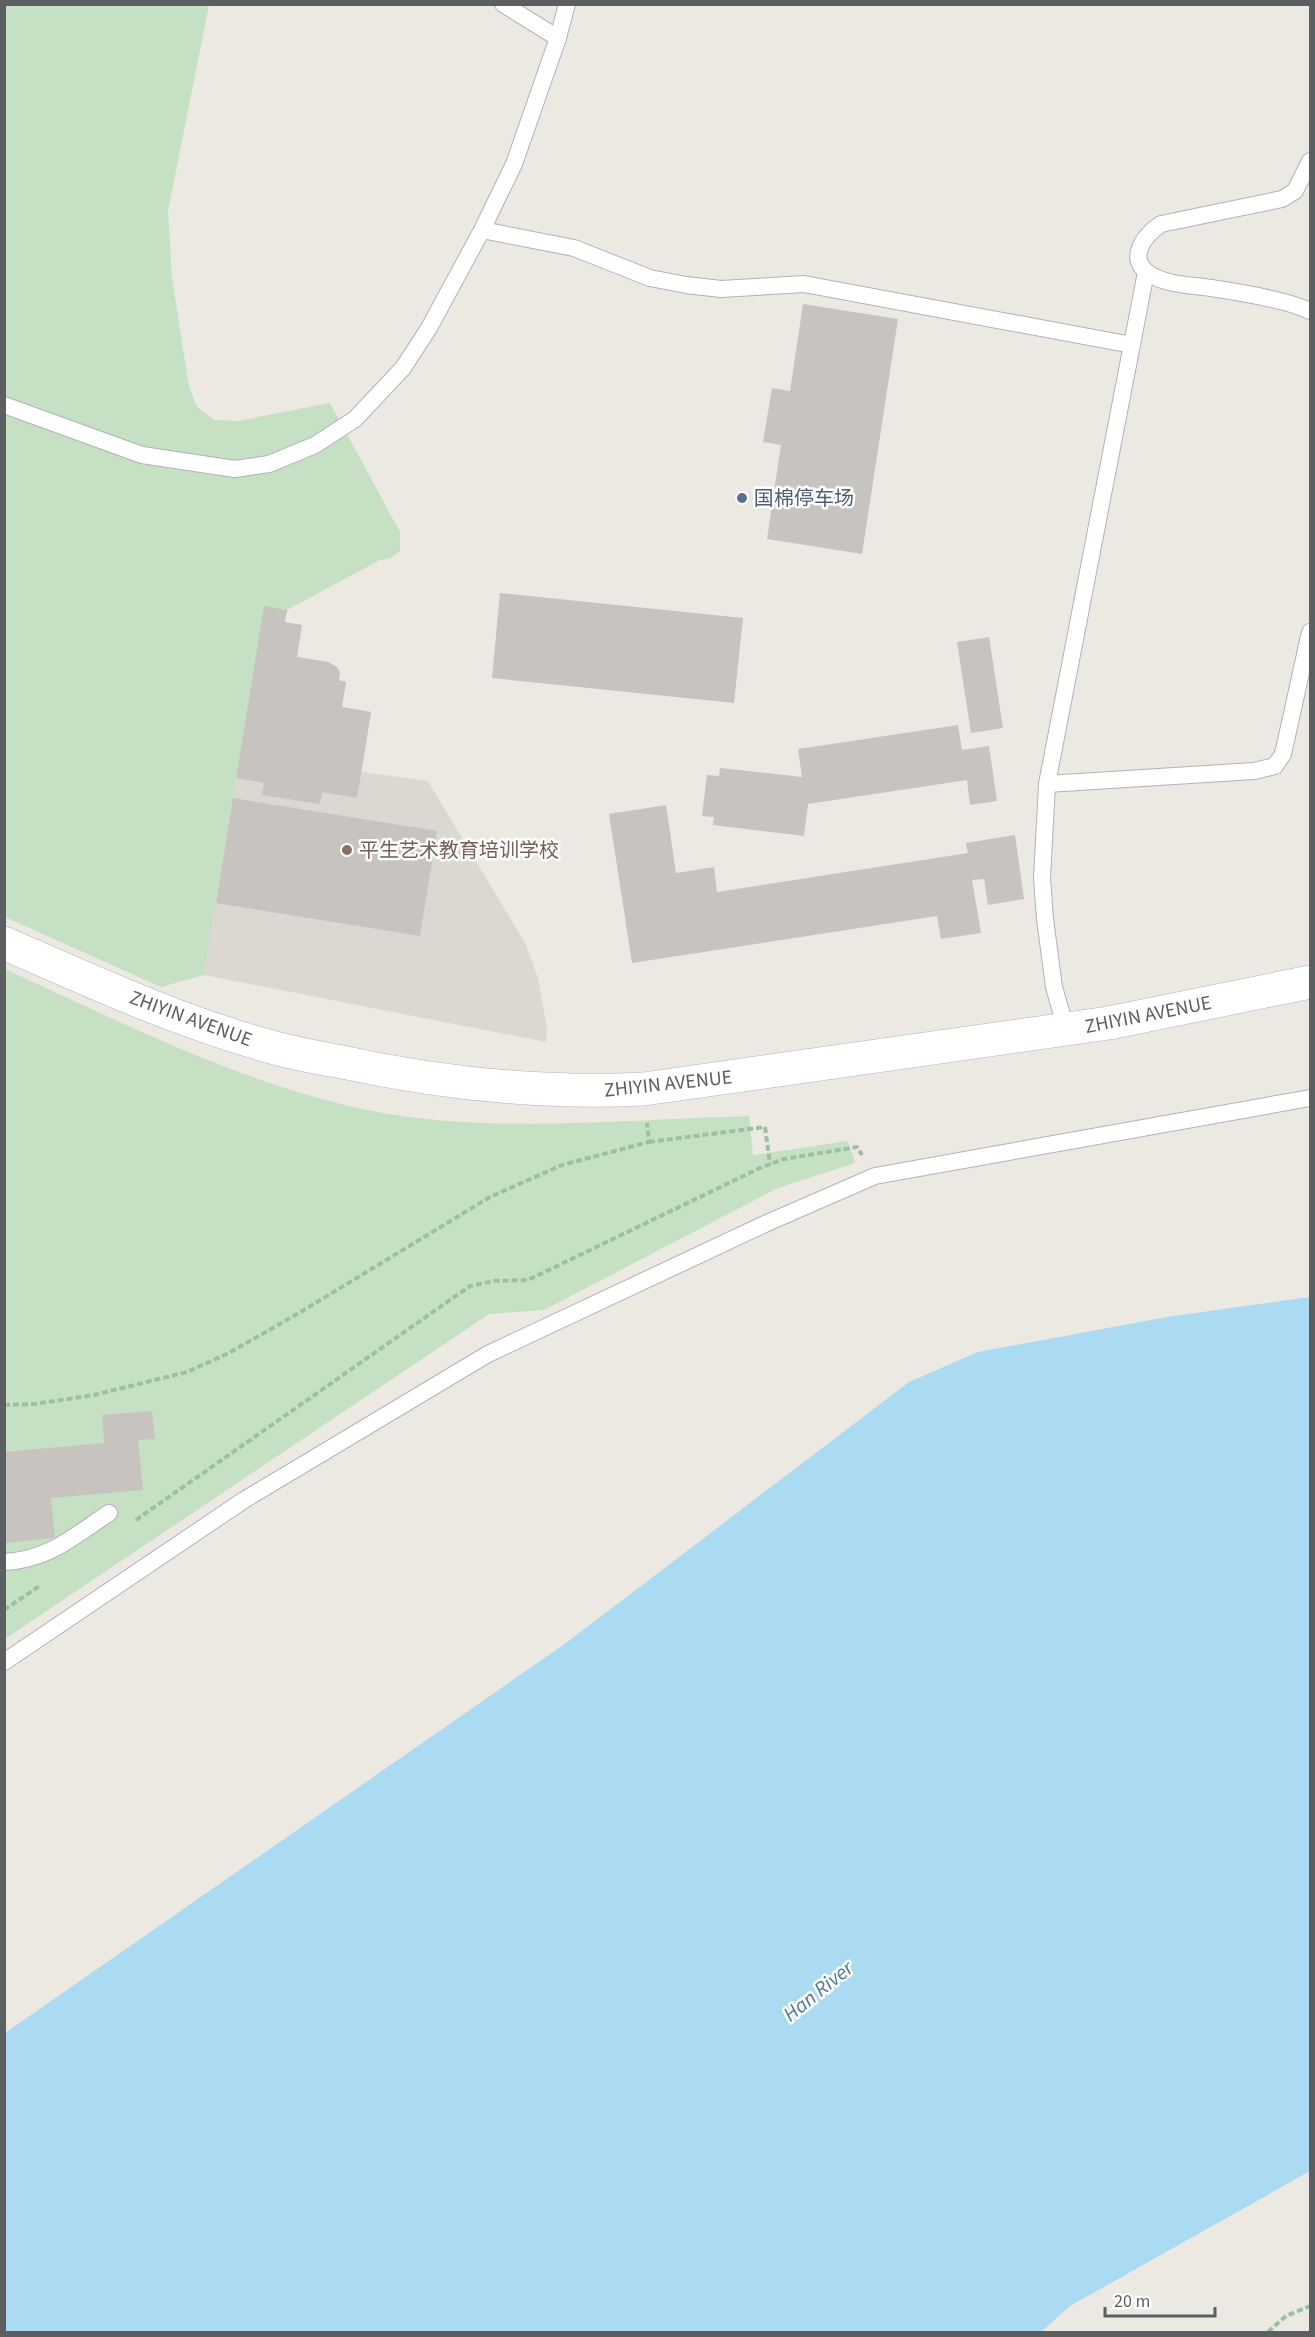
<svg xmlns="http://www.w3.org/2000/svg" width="1315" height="2337" font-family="'Source Sans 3','Noto Sans SC',sans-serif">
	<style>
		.education { fill: #dbd8d1 }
		.green { fill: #c5e0c2 }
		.water { fill: #abdbf3 }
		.building { fill: #c7c4c0 }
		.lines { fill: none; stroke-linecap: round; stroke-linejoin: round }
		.lane-casing { stroke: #b0b3b6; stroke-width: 18 }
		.secondary-casing { stroke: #afb3b6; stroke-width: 34 }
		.path { stroke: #9cc0a3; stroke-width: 4; stroke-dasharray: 6 3; stroke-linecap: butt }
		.lane { stroke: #fff; stroke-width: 16 }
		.secondary { stroke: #fff; stroke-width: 33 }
		.service-dot { fill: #5c6f8a; stroke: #fff; stroke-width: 2 }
		.education-dot { fill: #8d6e63; stroke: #fff; stroke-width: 2 }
		.labels { text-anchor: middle; stroke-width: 5; stroke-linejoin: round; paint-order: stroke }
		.service-label { font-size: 20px; fill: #4e5e75; stroke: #fff; text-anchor: start }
		.education-label { font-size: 20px; fill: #785e54; stroke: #fff; text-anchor: start }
		.street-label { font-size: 20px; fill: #5b5f62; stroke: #fff }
		.water-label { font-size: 21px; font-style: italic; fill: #48789b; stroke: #fff }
	</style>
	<rect width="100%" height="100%" fill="#ece9e3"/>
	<!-- education -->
	<polygon class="education" points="264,606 287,610 285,622 302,625 297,657 328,662 337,667 340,672 339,680 346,682 342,707 371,712 362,772 428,781 525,943 538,978 547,1028 546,1042 204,975"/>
	<!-- green -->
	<g class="green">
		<polygon points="5,5 209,5 168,211 172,278 189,387 197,407 214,420 238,421 330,403 400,532 400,551 391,558 380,560 287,610 264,607 204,975 161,987 5,917"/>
		<path d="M5,969C136,1029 281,1104 426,1119C533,1130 642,1119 749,1116L753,1155L848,1141L855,1163L778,1188L544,1310L489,1314L5,1639Z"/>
	</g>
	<!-- water -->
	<polygon class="water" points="1310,1297 1310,2171 1070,2306 1041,2332 5,2332 5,2033 566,1643 909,1382 978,1352 1167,1317"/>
	<!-- building -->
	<g class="building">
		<polygon points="803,304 898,319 862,554 767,539 781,445 763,442 772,388 790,391"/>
		<polygon points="500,593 743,618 734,703 492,678"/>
		<polygon points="264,606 287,610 285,622 302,625 297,657 328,662 337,667 340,672 339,680 346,682 342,707 371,712 357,798 322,792 320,804 262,795 264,783 236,778"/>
		<polygon points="989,637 1003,728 971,733 957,642"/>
		<polygon points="958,725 962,750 989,746 997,801 970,805 967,780 808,804 804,836 713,825 714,817 702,816 707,775 719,776 720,768 802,777 798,749"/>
		<polygon points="233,798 437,831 420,936 216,903"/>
		<polygon points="666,805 676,873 714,867 717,892 968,853 966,843 1015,835 1024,899 988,905 984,879 972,880 981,933 941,939 937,916 632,963 609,814"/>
		<polygon points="152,1411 155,1439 138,1440 143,1490 51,1498 55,1538 4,1543 4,1452 104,1443 102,1415"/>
	</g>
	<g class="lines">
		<!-- lane casing -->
		<g class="lane-casing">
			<g id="lane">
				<polyline points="503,4 558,38"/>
				<path d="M1310,161L1295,191L1282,199L1161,224C1146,234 1126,257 1148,273C1165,285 1191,285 1211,288C1238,292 1287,300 1310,311"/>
				<polyline points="482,230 574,248 650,278 686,285 721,289 804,284 1132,345"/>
				<polyline points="4,405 142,455 235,469 269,464 315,445 355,419 403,368 429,328 482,230 514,164 558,38 567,4"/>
				<polyline points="1047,784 1254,771 1275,766 1283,754 1310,632"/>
				<polyline points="1066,1029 1054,987 1045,919 1042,878 1047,784 1146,272"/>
				<path d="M4,1562C49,1560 74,1536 109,1513"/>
				<polyline points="4,1662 244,1500 488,1354 767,1223 875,1176 1310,1098"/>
			</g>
		</g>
		<!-- secondary casing -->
		<g class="secondary-casing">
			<path id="secondary" d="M4,943C93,982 182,1023 275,1048C297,1054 320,1058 342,1062C443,1084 541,1094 644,1089L1109,1023L1310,982"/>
		</g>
		<!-- path -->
		<g class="path">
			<polyline points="649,1142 765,1127 770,1164"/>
			<polyline points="4,1405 35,1404 94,1395 187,1372 229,1353 304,1310 490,1197 562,1165 649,1142 647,1123"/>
			<polyline points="136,1520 470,1286 494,1281 528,1280 760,1168 784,1159 857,1147 862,1155"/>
			<polyline points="4,1610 41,1585"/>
			<polyline points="1268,2332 1286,2316 1310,2306"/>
		</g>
		<!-- lane -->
		<use href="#lane" class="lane"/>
		<!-- secondary -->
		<use href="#secondary" class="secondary"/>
	</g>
	<!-- markers -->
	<circle class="service-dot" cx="742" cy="498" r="6"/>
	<circle class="education-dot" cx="347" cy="850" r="6"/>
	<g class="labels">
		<!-- service labels -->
		<g class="service-label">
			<text x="754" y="505">国棉停车场</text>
		</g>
		<!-- education labels -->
		<g class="education-label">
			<text x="359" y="857">平生艺术教育培训学校</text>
		</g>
		<!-- street labels -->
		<g class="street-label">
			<text transform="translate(1148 1014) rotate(-11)" y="7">ZHIYIN AVENUE</text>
			<text transform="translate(191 1018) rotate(20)" y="7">ZHIYIN AVENUE</text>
			<text transform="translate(668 1083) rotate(-6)" y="7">ZHIYIN AVENUE</text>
		</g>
		<!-- water labels -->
		<g class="water-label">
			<text transform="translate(818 1991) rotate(-39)" y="7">Han River</text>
		</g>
	</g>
	<!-- border -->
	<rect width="1315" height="2337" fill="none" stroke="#5b5f62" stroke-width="12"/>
	<!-- scale -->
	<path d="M1105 2307v9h110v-9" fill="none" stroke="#5b5f62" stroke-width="3"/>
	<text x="1114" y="2307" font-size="18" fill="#5b5f62" stroke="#ffffff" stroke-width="4.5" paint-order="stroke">20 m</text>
</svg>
